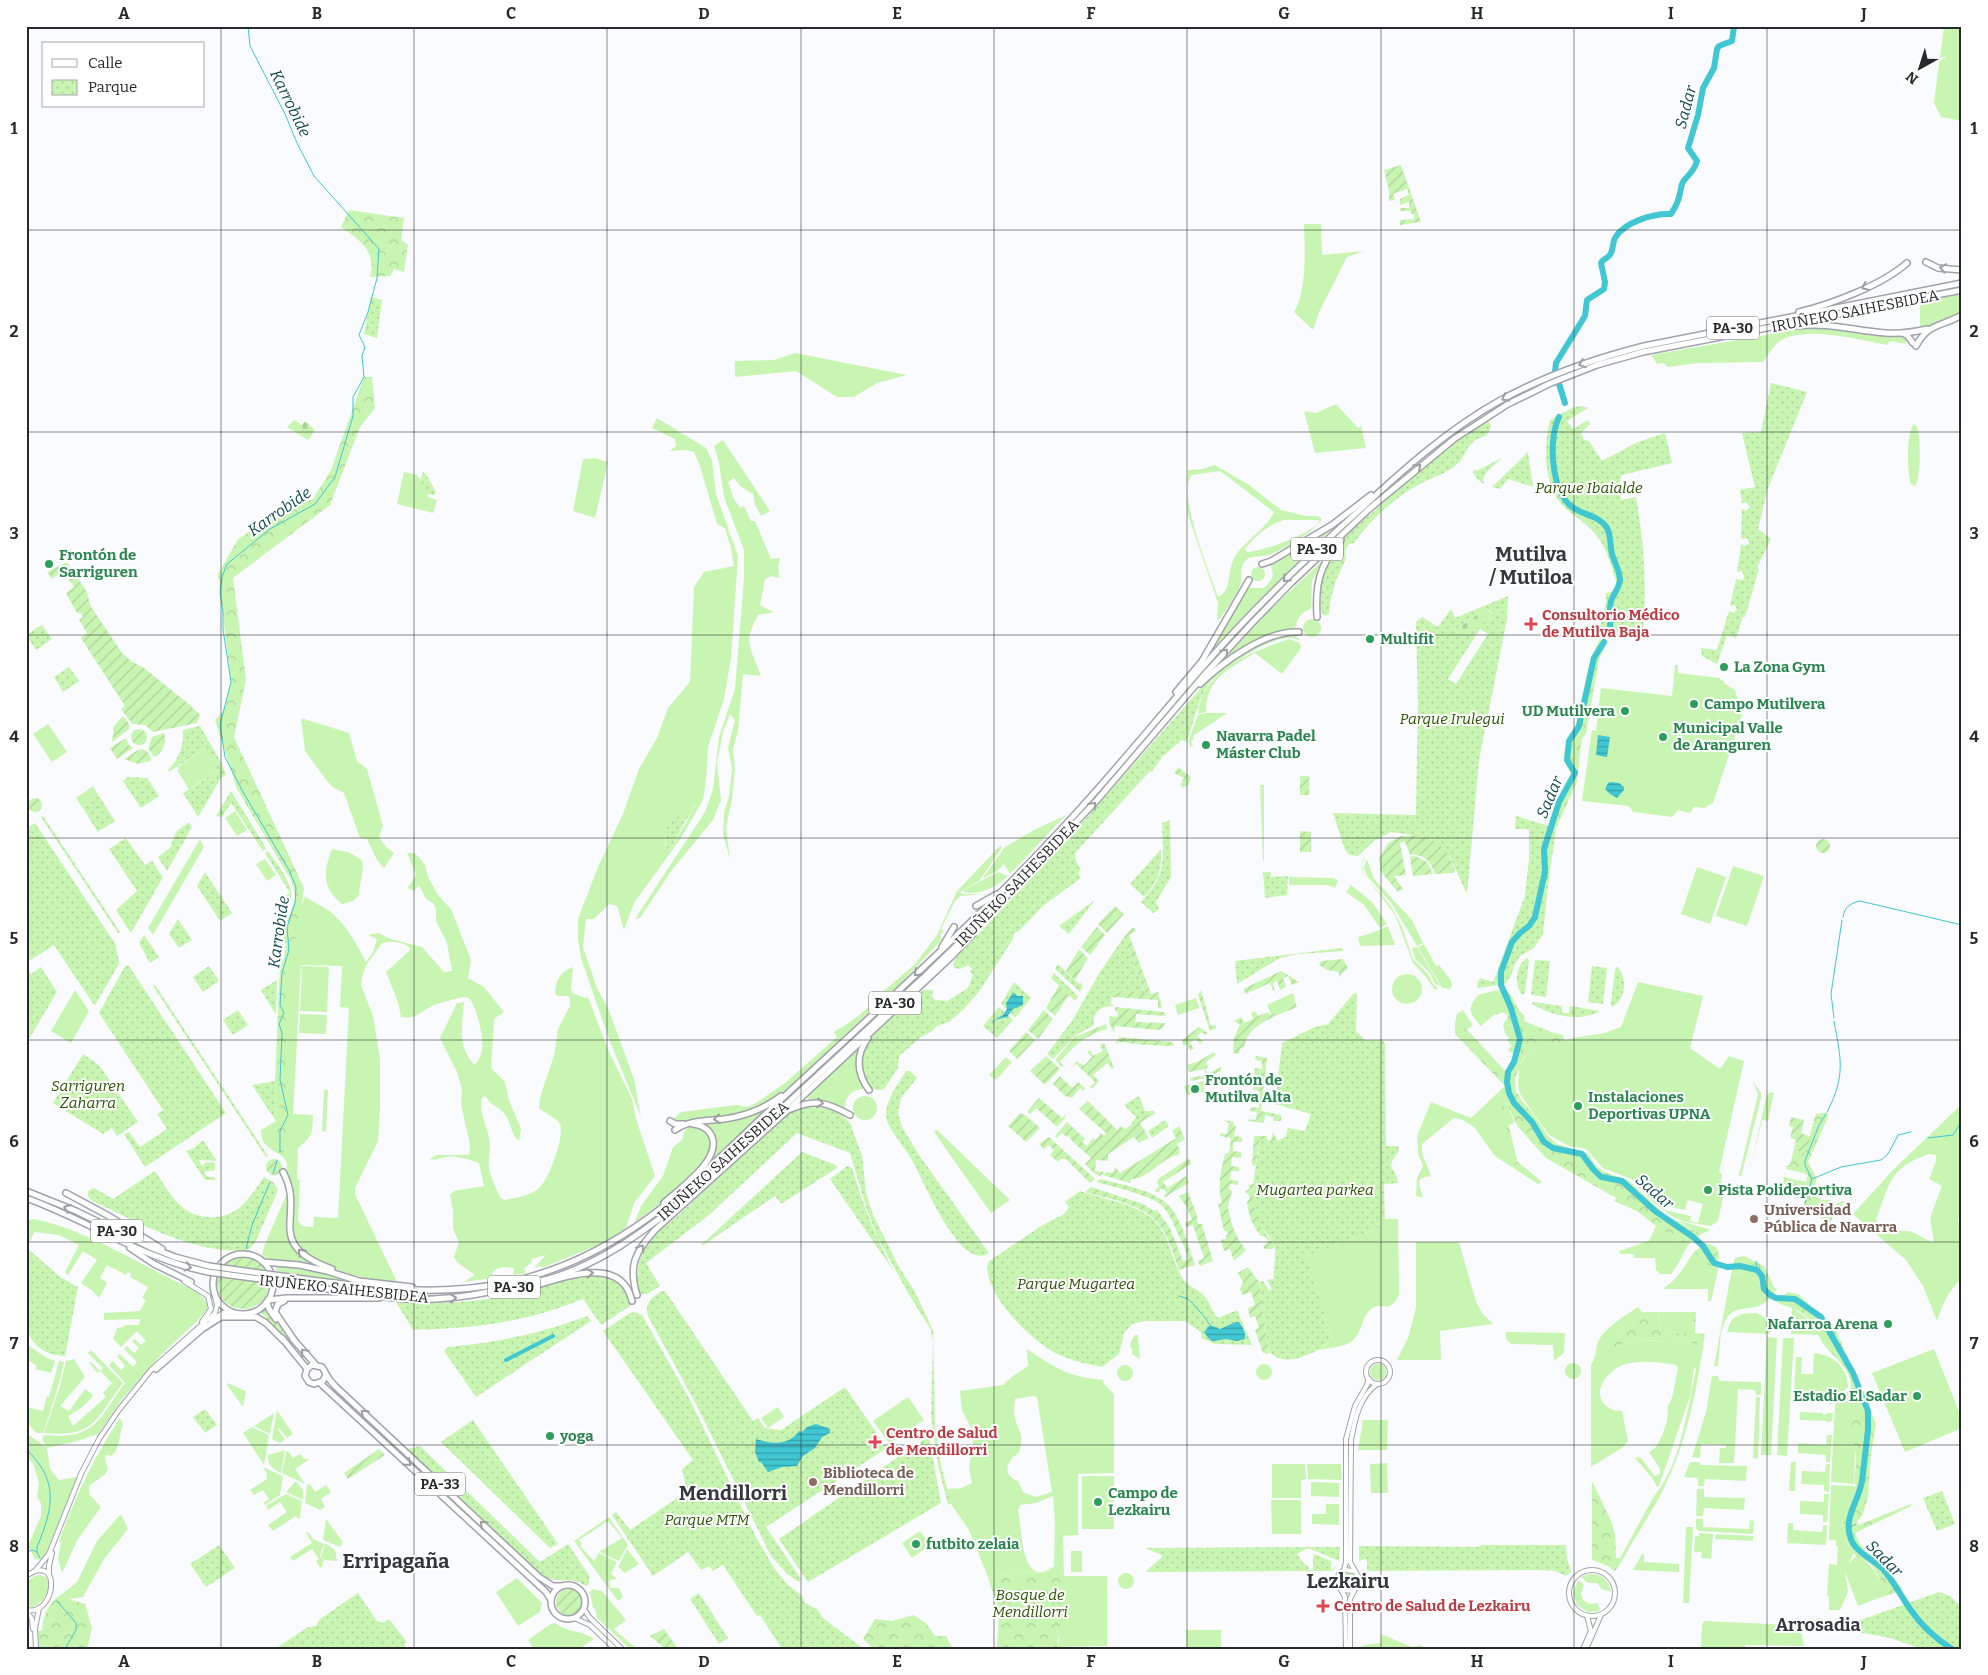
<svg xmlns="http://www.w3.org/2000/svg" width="1988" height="1675" font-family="Bitter,serif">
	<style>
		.grass { fill: #c9f5b2; fill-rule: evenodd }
		.forest { fill: url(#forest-crowns) }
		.cemetery { fill: url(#cemetery-stones) }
		.park { fill: url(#park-dots); fill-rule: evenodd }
		.garden { fill: url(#garden-furrows) }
		.water { fill: url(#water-rules) }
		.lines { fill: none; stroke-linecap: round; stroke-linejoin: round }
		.stream { stroke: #40c7d2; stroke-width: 1 }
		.canal { stroke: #40c7d2; stroke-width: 4 }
		.river { stroke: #40c7d2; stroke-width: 6 }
		.secondary-casing { stroke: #a0a3ab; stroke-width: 6 }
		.highway-casing { stroke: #a0a3ab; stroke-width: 8 }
		.secondary { stroke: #fff; stroke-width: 4 }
		.highway { stroke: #fff; stroke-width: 5 }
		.highway-bridge-casing { stroke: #a0a3ab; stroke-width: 8; stroke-linecap: butt }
		.highway-bridge { stroke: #fff; stroke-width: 5 }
		.oneway { stroke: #9e9fa0 }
		.grid { fill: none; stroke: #28292c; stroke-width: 1; stroke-opacity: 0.55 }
		.leisure-dot { fill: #2e9e5b; stroke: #fff; stroke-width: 2 }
		.health-dot { fill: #e0444e; stroke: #fff; stroke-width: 2 }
		.education-dot { fill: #8d6e63; stroke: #fff; stroke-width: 2 }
		.labels { text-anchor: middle; stroke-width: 4; stroke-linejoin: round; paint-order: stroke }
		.shield { fill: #fff; stroke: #68696b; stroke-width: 1 }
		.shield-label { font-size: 14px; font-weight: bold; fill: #28292c }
		.street-label { font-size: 15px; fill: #28292c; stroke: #fff }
		.park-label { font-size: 15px; font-style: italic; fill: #295403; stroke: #fff }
		.leisure-label { font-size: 15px; font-weight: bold; fill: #27864d; stroke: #fff; text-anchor: start }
		.health-label { font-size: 15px; font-weight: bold; fill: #be3a42; stroke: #fff; text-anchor: start }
		.education-label { font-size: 15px; font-weight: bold; fill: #785e54; stroke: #fff; text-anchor: start }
		.water-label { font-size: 16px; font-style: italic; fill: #114b50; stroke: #fff }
		.quarter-label { font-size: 18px; font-weight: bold; fill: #34373d; stroke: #fff }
		.district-label { font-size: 20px; font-weight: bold; fill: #34373d; stroke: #fff }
		.neatline { fill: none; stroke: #28292c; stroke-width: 2 }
		.grid-label { font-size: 16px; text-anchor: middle; font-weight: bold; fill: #28292c }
	</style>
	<defs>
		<pattern id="forest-crowns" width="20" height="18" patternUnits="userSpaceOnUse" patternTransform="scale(1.25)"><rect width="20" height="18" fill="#c9f5b2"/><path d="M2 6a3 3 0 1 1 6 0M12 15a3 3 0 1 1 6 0" fill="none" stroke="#add299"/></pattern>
		<pattern id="cemetery-stones" width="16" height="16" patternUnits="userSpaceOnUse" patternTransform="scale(1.25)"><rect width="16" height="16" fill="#c9f5b2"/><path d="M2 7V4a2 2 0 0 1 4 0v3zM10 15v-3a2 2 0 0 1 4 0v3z" fill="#add299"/></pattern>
		<pattern id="park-dots" width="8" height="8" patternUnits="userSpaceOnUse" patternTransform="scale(1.25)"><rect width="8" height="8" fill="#c9f5b2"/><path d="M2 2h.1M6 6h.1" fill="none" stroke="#add299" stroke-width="1.8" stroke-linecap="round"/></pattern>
		<pattern id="garden-furrows" width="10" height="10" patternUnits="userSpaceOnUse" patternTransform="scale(1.25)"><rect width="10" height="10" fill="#c9f5b2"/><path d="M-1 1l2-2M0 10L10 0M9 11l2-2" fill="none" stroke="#add299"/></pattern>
		<pattern id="water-rules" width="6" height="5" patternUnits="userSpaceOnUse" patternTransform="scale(1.25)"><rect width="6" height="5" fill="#40c7d2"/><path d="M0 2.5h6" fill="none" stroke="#36a2ab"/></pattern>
	</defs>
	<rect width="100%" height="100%" fill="#fafbfe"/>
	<!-- grass -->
	<g class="grass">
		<polygon points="1944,26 1962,26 1962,121 1941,117 1934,103"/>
		<path d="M1304,224H1321L1322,255L1364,251L1347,257L1319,312L1313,330L1294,312C1307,292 1305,248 1304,224Z"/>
		<polygon points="1962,294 1962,312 1930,327 1920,329 1920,302"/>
		<path d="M1812,327L1902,336L1907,339L1905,344L1890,341L1887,345C1859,340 1805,325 1780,341C1774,345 1768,355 1763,362L1698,363L1668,367L1664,363L1657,364L1651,355Z"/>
		<polygon points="795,353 907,375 877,383 854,397 837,397 796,371 735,377 735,361 774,360"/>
		<polygon points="1336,404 1358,428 1361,426 1366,448 1315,453 1304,411 1316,413"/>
		<path d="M657,418L706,448L712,460L716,494L738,556L731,658L724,699L708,747L706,780L703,800L681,838L634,903L624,930L617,906L609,904L594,919H586L583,947L597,988L608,1008L634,1079L641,1117L609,1039L581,958L578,940V919L598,867L623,814L639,769L657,738L668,708L690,682L694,587L704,572L734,566L731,548L725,528L717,524L700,466L694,452L686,450L670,451L676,446L675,439L652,428ZM696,805L670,850L666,849L665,833L667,825Z"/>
		<path d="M1914,424L1917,427C1921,438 1921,477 1915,486L1911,484C1907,473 1906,433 1914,424Z"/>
		<path d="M723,440L770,511L761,516L755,505L753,494L740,486L734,478L728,482L734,499L740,508L744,506L751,521H755L771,559L780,558L778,567L779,578L772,576L765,579L760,605L773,612L758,615C742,645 751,647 761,676L743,674L738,731L733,749L735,768L732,799L726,827L730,859L723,835L724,813L729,796L732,768L728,748L735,720L730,714L723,732L717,763L721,800L713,820L672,870L640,918L635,919L705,812L713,789L719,737L735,689L744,578V550L724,497L719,463L714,446Z"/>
		<polygon points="595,458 608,462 595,518 573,511 583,459"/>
		<path d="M1215,465L1249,485L1281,510L1306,516H1318L1322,519C1317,530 1281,551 1269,555C1262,557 1252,555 1246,560C1240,566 1242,574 1241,582C1238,594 1227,608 1220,619L1217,620L1218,603L1187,512L1188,470L1203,469ZM1220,471L1274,512C1265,533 1236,543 1231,567C1228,577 1230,592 1218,597C1211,576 1176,492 1192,475ZM1284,520H1319L1318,524C1301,537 1267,550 1247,552L1245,549C1256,535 1268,525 1284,520Z"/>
		<polygon points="404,472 417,475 417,477 420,478 420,488 428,494 428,497 437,500 433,513 397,504"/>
		<path d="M1336,525L1278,582L1209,654L1248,588H1264C1273,579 1275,575 1270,564Z"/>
		<path d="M1323,560L1312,581L1311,609C1303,611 1296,618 1296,627C1267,634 1245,647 1221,662L1272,608Z"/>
		<circle cx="1258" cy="574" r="7"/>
		<circle cx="1312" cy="628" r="9"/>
		<path d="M1290,634L1295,635L1301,641C1298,640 1294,638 1290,638C1266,638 1229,666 1211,681L1209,679C1232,658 1260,642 1290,634Z"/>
		<path d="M1289,639L1300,643L1301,648L1282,674L1255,653C1230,668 1205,679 1206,712L1198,714C1202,670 1253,651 1289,639Z"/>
		<polygon points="1675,665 1678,665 1678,673 1720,678 1720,680 1724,681 1724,683 1735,690 1738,701 1745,706 1713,803 1704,808 1694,807 1690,813 1678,810 1672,817 1633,812 1629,806 1582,801 1592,730 1596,731 1601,688 1672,696"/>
		<polygon points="1207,713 1227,713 1193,736 1194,739 1191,741 1193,745 1191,747 1188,742 1198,715"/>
		<polygon points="301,718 349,733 357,761 367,769 383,826 379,837 386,847 394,853 384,868 377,860 367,839 360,838 344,793 334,788 327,781 305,751"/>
		<polygon points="48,724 67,752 52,762 33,734"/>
		<polygon points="204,749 218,770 191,788 178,767"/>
		<polygon points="1260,785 1264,785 1264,861 1263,861"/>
		<polygon points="93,786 99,796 82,807 76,798"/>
		<polygon points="235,811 247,830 237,836 225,818"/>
		<polygon points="1066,815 1010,874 1004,864 997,871 982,879 1005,847 1036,829"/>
		<polygon points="200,839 204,847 153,935 148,928"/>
		<path d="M332,849L348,852L362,860C365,871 359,883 359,895L353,901L342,904C322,888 323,872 332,849Z"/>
		<path d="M407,853H414L419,857L425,865L428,877L438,895L451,909L471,960L468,978L484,987L504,1012L495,1018L494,1021L491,1068L505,1082L509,1100L521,1129L519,1141C511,1135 511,1122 504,1113C499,1107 490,1105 486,1097L483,1096C476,1108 490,1132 490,1145C490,1153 488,1160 489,1169C491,1178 496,1189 501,1198L505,1200C515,1198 530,1195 538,1189C548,1182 565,1136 560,1124C556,1117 545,1114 539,1108L540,1097L554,1056L558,1029L570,1006L569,996H557L555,993C556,980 560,972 573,967L571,989L573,993L585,998L588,997L609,1052L632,1099L636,1119L655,1176L634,1203L626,1228L603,1243L542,1268L541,1266L534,1268L546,1255L532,1259L531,1263L524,1268L526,1273L513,1275L514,1268C505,1267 497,1266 492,1273L493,1278L463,1282L475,1275L457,1262L454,1257L459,1242L453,1229V1211L450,1195L454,1191L484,1186L479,1163C471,1160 455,1155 446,1157C439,1158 437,1161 429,1159L437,1155H469L470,1145L461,1104L462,1089L457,1072L440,1038L457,1003L464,1002C462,1025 457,1048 475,1065C478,1061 481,1056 482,1051C484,1038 477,1007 469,998L464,997C458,998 435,1004 430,1007C417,1014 417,1019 401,1017L398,1002L386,972L409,951L410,948C404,942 391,941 382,943L367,964L363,973L361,985L373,1016L380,1059V1107L378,1141L355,1188V1194L397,1282C367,1280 299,1268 291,1233C288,1221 293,1206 292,1194C292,1187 288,1182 287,1176C286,1171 288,1165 286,1161C281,1150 260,1151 261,1130L276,1121L275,1081L280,968L305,896C313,903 324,906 332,913C347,926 357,945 366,962L373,952L377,939L368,935L378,933L391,939L422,947L444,972L452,971L447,943L436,921V909L433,903L426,899L419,885L414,891L408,888L416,875ZM301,965L342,966L340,1007L349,1008L338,1218L314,1217L313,1227L302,1226L298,1221L300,1180L297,1179L298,1148C313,1136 312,1134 313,1115L293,1114Z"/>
		<path d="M1364,857H1365L1362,864L1364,875L1391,906L1402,927L1413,959L1428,974L1433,984L1437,987V990L1434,989L1426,977L1413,963L1395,915L1363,873C1361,867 1361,863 1364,857Z"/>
		<polygon points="265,859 276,875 267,881 256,864"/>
		<polygon points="1367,859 1374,879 1412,920 1423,943 1417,946 1392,904 1367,876 1364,867"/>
		<polygon points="1733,866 1764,876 1747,926 1716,916"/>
		<polygon points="1697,867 1726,877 1710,924 1681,914"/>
		<path d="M998,872L1008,876C996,887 980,896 964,892V890Z"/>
		<polygon points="1289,877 1332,878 1338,880 1335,888 1328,885 1289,885"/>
		<polygon points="1351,885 1372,902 1387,924 1380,928 1364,905 1346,892"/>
		<polygon points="957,891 963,894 986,894 985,896 983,894 961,896 955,901 941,929 944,931 940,936 942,939 938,944 897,987 779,1096 758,1108 743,1113 678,1123 672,1120 681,1112 736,1105 747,1107 756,1103 785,1083 837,1037 834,1033 835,1031 849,1023 874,1003 880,994 915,964 937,935"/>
		<polygon points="1388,926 1395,945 1360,946 1358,937 1372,933"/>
		<polygon points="1424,944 1436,966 1439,965 1450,979 1452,985 1450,989 1442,988 1418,947"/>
		<polygon points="1417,947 1440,986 1435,984 1430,973 1416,960 1412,948"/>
		<polygon points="302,966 329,967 327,1012 300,1011"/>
		<circle cx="1407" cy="989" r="15"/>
		<path d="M1638,982L1703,996L1690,1048L1720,1069L1729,1056L1744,1061L1719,1172L1722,1174L1721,1182L1726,1184L1718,1221L1711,1226L1686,1222L1673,1217L1654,1203L1631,1179L1603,1168L1586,1149L1569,1146L1549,1135L1520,1094L1518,1085L1519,1066L1530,1050L1573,1038L1605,1033L1621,1027ZM1688,1200L1703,1204L1698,1223L1690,1221L1691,1216L1664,1210L1666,1206L1685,1210Z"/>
		<polygon points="75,990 89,1011 71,1043 51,1031"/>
		<path d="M1498,990L1507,1006L1508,1015L1502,1012L1497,1015L1495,1014L1481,1026C1469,1013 1467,1009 1478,995Z"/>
		<polygon points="1293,993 1296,1004 1271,1015 1267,1005"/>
		<polygon points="1196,998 1199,1008 1178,1015 1175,1005"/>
		<polygon points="1463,1010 1473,1025 1468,1029 1464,1028 1462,1024 1455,1023 1457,1014"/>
		<polygon points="300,1014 327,1015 326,1034 299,1033"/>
		<polygon points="1508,1018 1508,1024 1512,1025 1516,1039 1515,1055 1508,1050 1512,1046 1507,1040 1509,1038 1505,1033 1503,1024"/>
		<path d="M859,1048H860C854,1062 858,1075 865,1089C853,1088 844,1097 845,1109L830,1102L808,1099L807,1096Z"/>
		<polygon points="1006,1057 1012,1062 996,1080 989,1075"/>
		<polygon points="1752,1080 1761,1093 1761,1098 1741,1177 1739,1175 1758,1094"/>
		<polygon points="1203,1081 1205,1092 1187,1095 1184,1086"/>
		<path d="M1505,1086L1507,1092L1504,1098L1514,1121L1513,1124L1508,1125L1501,1094H1499L1518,1164L1517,1161L1541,1181V1183L1538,1184L1495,1156L1474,1127L1463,1120L1454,1118L1422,1144V1153L1431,1176C1413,1178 1420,1184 1423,1198L1416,1196L1417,1178L1423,1166L1418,1154L1417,1136L1431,1102L1471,1118Z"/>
		<polygon points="324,1090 328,1090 326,1132 322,1131"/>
		<polygon points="1774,1092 1768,1121 1762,1120 1750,1171 1766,1097 1769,1093"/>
		<circle cx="865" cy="1108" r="12"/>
		<path d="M1962,1104V1211L1958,1220L1962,1228V1279C1948,1290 1943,1304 1937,1321L1923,1286L1906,1260L1853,1214L1893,1170ZM1929,1154L1936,1155V1161L1929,1179L1942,1186L1930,1218L1934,1243C1926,1240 1919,1235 1912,1232C1900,1228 1884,1237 1876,1219C1890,1183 1889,1168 1929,1154Z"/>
		<path d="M767,1108L707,1165C721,1145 718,1137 700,1123L745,1117Z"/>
		<path d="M695,1126C701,1127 704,1129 708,1134C727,1158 651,1210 634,1223L641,1206L663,1176L673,1147L682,1140L684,1132L689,1127Z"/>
		<polygon points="937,1130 1010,1200 991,1213 934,1132"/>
		<path d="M287,1193L290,1195C286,1234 283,1248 322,1268L273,1260L264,1257L262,1254L265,1244Z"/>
		<polygon points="1666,1214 1676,1220 1709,1229 1709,1231 1701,1234"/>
		<path d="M33,1219C87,1229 147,1269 198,1292L208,1304L207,1309L199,1319L162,1354L122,1399L98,1434L74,1442L47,1448L50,1469L59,1480L77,1477L43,1560L35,1559L28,1546L41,1516V1504L37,1496L39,1483L33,1463L26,1457V1433L46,1447L42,1439L44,1435C97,1440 98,1419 125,1383L109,1365L113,1361L121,1370L125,1366L117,1356L120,1354L133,1367L137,1362L124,1349L127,1346L134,1353L139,1348L132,1341L135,1339L141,1345L146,1341L137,1331L121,1347L113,1339L117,1328L124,1327L125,1325H139L140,1319L104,1320V1313L140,1311L146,1300L142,1298L148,1287L130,1277L131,1274L128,1272L126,1275L107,1265L100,1278L107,1283L99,1298L93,1291L81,1283L97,1260L83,1251L68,1275L65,1272L79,1245L59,1235L34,1232L30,1242L26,1238V1221Z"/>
		<path d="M1385,1219H1398L1399,1294L1395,1302L1388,1307C1358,1300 1368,1333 1349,1343C1339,1348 1325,1348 1314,1351L1326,1345L1330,1340L1322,1304L1307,1257L1378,1228L1379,1221L1385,1222Z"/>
		<polygon points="1656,1226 1688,1245 1678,1264 1671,1274 1659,1274 1658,1271 1656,1271 1655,1258 1634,1258 1634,1254 1620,1254 1619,1251 1649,1241"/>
		<polygon points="1416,1242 1459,1242 1476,1302 1482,1313 1493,1324 1440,1331 1441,1360 1397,1360 1408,1338 1416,1308"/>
		<path d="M1694,1252L1708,1265L1718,1270L1711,1301H1708V1289H1664L1665,1287C1680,1277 1684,1266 1694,1252Z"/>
		<polygon points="273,1264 314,1271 355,1283 277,1271"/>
		<path d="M1745,1272L1756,1274L1765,1297L1769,1299C1752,1317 1730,1297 1722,1331H1721L1718,1366H1714L1731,1274Z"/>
		<path d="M1638,1307L1642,1312H1645L1632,1322L1627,1330L1614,1336L1617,1347L1639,1339L1676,1343L1683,1340L1700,1346L1704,1341C1696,1393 1687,1441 1664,1488C1652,1513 1635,1536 1622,1561L1620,1558L1654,1496C1680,1467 1688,1407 1696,1369L1694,1368L1690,1396L1659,1486L1657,1487L1653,1479L1635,1458L1638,1457L1641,1458L1655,1476L1660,1474V1469L1649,1452L1655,1448L1662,1436L1667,1421L1668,1406L1672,1398L1678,1368L1676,1365C1660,1362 1643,1360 1626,1364C1607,1369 1587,1396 1611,1409C1614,1411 1619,1410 1622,1411L1628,1441L1623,1447L1591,1467V1365C1596,1357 1595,1351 1598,1342C1604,1328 1625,1316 1638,1307Z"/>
		<polygon points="1792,1308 1806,1317 1820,1335 1791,1334"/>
		<polygon points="1657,1312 1663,1312 1664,1317 1693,1316 1692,1330 1683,1334 1675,1332 1663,1335 1660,1333 1661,1325"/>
		<path d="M1757,1313L1771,1321L1770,1334L1727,1332C1731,1314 1741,1313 1757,1313Z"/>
		<polygon points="1506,1332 1565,1333 1564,1353 1554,1361 1553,1345 1511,1344 1506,1339"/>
		<polygon points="1135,1335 1138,1335 1140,1359 1132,1354 1132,1348 1130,1348 1131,1341"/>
		<polygon points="1767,1337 1777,1338 1771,1455 1761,1455"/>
		<polygon points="1783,1338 1794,1338 1787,1456 1777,1455"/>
		<polygon points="26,1344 47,1358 55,1361 51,1373 35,1369 37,1366 26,1359"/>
		<path d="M1027,1349C1055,1368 1069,1377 1103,1380L1104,1384L1114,1394V1473L1078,1474V1535L1063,1536L1064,1576H1107V1646L1057,1647L1059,1641L1054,1569L1042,1574L1027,1572L988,1577L969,1530L951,1504L947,1489L962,1488L972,1483L969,1469L973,1443L971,1428L962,1410L960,1391L1003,1385L1013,1376L1028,1366ZM1034,1396L1037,1397L1052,1492L1036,1497L1023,1492L1018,1481C1006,1477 1004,1467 1013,1457C1014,1456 1018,1454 1019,1452C1020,1450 1021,1444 1021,1441C1022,1433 1018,1429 1016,1422C1013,1414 1014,1407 1015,1399ZM1053,1496L1055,1522L1054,1567C1050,1568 1046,1571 1043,1572C1020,1576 1022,1524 1018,1511L1020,1505L1036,1503Z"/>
		<polygon points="1934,1349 1962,1419 1962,1428 1905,1452 1872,1373"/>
		<path d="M91,1350L123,1383C96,1417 97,1438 44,1433L60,1386L66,1361L74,1359L85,1377L60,1406L69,1411L85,1389L93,1395C89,1403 76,1412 68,1416L73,1426L106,1397L103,1393L112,1383L100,1371L98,1373L89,1363L91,1362L100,1371L103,1368L88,1353Z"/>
		<path d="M1814,1353C1833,1355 1848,1367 1848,1387L1829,1406V1392L1801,1391V1394H1794L1796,1357H1802L1801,1374H1813Z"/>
		<path d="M59,1361L64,1362L59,1383L45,1428L43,1433H37C28,1427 26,1417 26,1407L43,1411L47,1396L49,1397Z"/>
		<circle cx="1573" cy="1371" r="8"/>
		<circle cx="1378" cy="1372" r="8"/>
		<circle cx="1264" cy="1372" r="8"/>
		<circle cx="1125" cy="1373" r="8"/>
		<polygon points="1712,1376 1718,1376 1719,1381 1761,1382 1761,1395 1756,1395 1755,1390 1738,1389 1734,1463 1719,1463 1720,1448 1726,1448 1726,1445 1701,1444 1700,1458 1692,1457 1706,1412"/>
		<polygon points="227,1383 246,1391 243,1407 227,1385"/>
		<polygon points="1844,1396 1848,1397 1854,1407 1856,1415 1854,1484 1831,1482 1835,1405"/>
		<polygon points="908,1397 924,1420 889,1443 873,1421"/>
		<polygon points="1756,1397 1760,1397 1758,1459 1753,1458"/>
		<polygon points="778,1407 784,1417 768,1428 761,1418"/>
		<polygon points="277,1410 293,1434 287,1438 279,1428 278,1429 285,1440 280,1443 272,1439"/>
		<polygon points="1800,1412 1823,1413 1823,1415 1826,1415 1826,1413 1833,1413 1832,1421 1827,1423 1827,1421 1800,1420"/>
		<polygon points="274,1413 270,1434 254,1426"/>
		<path d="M120,1418L123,1424C119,1435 120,1451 111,1456L106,1455L105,1458L108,1470L104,1475L89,1486V1494L101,1507L78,1539L62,1573L58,1559L61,1542L59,1541C75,1497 94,1457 120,1418Z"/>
		<polygon points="1363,1420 1388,1420 1387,1450 1358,1450"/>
		<polygon points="252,1427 269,1435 264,1465 243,1433"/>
		<polygon points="1827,1435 1832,1435 1830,1462 1826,1462 1826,1455 1798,1453 1798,1443 1826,1445"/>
		<path d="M285,1450L281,1473C273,1469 267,1465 268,1455Z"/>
		<polygon points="288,1451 293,1458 300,1454 305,1460 307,1458 308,1460 295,1469 305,1484 282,1473 286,1452"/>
		<polygon points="1690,1462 1700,1462 1700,1465 1747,1466 1746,1481 1705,1479 1704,1486 1698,1486 1698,1478 1684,1477"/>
		<polygon points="1791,1462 1796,1462 1795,1491 1789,1491"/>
		<polygon points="1387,1463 1388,1493 1371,1493 1370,1464"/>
		<polygon points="1272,1464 1305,1464 1306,1479 1301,1480 1301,1498 1272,1498"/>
		<polygon points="1307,1464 1341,1464 1342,1480 1308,1479"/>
		<polygon points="1826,1464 1830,1464 1829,1492 1824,1491 1824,1485 1801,1484 1802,1471 1825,1472"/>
		<polygon points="263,1467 283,1476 280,1495 265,1505 263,1503 269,1499 263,1490 254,1495 250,1490 267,1479 266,1476 267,1474"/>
		<rect x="1082" y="1476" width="32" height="53"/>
		<polygon points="296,1481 303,1490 303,1500 286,1492"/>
		<polygon points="1311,1482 1339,1483 1339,1497 1311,1496"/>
		<polygon points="310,1484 315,1492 326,1485 331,1492 321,1499 325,1507 320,1510 305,1503 307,1485"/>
		<path d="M1831,1485L1855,1486L1857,1488L1845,1515V1539L1854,1553L1848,1564L1856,1556C1870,1562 1874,1571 1883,1583L1874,1595L1876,1599L1858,1606L1845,1572L1848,1592L1840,1610H1829V1597L1827,1596L1829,1564L1837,1565L1838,1546H1836V1540H1829Z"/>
		<polygon points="1697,1489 1704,1489 1704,1497 1745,1498 1744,1510 1704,1508 1703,1516 1696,1516"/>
		<polygon points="286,1494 302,1501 300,1518 298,1519 296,1516 273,1531 268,1525 287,1512 280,1502 268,1510 266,1506"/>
		<polygon points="1824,1494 1829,1494 1827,1522 1823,1522 1823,1515 1800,1514 1800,1501 1824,1502"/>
		<polygon points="1271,1500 1301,1500 1301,1534 1272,1534"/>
		<polygon points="1326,1504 1339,1504 1339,1525 1312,1524 1312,1514 1326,1514"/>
		<polygon points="120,1515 122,1516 128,1529 104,1559 83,1597 69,1599 63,1593 77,1582 97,1541"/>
		<polygon points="609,1517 628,1545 619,1561 599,1552 622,1538 608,1521 579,1540 582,1544 580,1546 594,1561 599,1553 617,1562 611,1574 617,1579 609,1580 610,1588 619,1588 623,1597 618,1601 574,1541"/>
		<polygon points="326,1519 343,1542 340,1547 323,1540"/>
		<polygon points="1696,1519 1703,1519 1703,1527 1749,1529 1750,1520 1754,1521 1753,1534 1698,1531 1698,1529 1696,1529"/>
		<polygon points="1788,1523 1793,1523 1793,1530 1822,1532 1823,1525 1827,1525 1826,1545 1787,1543"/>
		<polygon points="1686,1527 1693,1527 1689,1603 1683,1603"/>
		<polygon points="920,1531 930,1545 912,1558 902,1543"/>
		<polygon points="308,1532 313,1539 324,1544 320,1556 324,1561 322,1563 323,1565 320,1568 316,1561 319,1559 312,1549 293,1561 290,1557 312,1543 306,1533"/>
		<polygon points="1699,1533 1713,1534 1711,1559 1701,1558 1702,1552 1694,1552 1695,1536 1699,1536"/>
		<polygon points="1716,1534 1753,1536 1753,1541 1715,1539"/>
		<polygon points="325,1543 335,1550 337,1561 324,1560 321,1558"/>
		<polygon points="627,1549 639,1564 625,1573 618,1567"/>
		<rect x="1071" y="1551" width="11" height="21"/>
		<polygon points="1642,1554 1644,1554 1644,1562 1679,1564 1679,1572 1633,1570"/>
		<circle cx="1126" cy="1581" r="8"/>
		<circle cx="1348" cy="1581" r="8"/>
		<path d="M1589,1574C1602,1573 1609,1580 1611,1592L1602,1589L1597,1583H1588L1581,1577Z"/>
		<path d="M38,1575C60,1577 47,1602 32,1607L26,1606V1583L34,1576Z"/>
		<polygon points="517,1578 542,1603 540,1612 518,1626 496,1592"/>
		<polygon points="1578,1580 1584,1585 1581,1594 1583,1600 1590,1604 1598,1603 1600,1611 1588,1612 1577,1605 1573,1593"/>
		<polygon points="593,1589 602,1591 626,1620 614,1629 637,1649 630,1649 597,1618 595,1609 593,1608 590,1592"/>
		<polygon points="1819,1618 1828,1622 1828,1628 1820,1632 1812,1630 1809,1626 1809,1622"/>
		<polygon points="1704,1621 1793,1625 1801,1631 1804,1646 1745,1645 1745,1648 1701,1647 1702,1625"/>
		<path d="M555,1623C568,1633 582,1630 594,1639L579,1649H534L528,1640L551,1624Z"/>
		<rect x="1186" y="1630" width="35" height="19"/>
		<polygon points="1381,1634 1412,1647 1421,1645 1423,1649 1355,1649 1365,1645 1380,1643"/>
	</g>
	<!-- forest -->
	<g class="forest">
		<path d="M349,210L404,218L401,240L408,245L404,272L394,269L390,276L370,277C377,252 360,240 341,227Z"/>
		<polygon points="364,377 372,377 375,408 360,427 330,505 233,578 246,680 234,737 304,888 300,919 289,966 288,1037 290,1113 285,1151 282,1154 275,1150 273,1146 280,1121 277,1049 279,986 286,946 282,935 296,897 291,880 237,789 215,720 223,712 231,682 218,574 238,539 278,513 313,499 331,470"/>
		<path d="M1600,639L1607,643L1599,660L1586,734L1582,738L1580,753L1577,782L1556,828L1550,826L1557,806L1572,775C1561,762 1562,745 1574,733L1591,657Z"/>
		<polygon points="1001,845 1001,849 979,881 960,892 957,891"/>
		<path d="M1498,990H1507C1514,997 1517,1011 1525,1016L1524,1021L1551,1032L1563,1035L1564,1041L1530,1050L1521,1062L1515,1078L1516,1091L1522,1101L1532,1112L1548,1136L1557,1144L1589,1154L1594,1164L1604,1172L1628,1180L1665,1215L1701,1234L1688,1245L1656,1226L1637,1211L1614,1201L1616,1198L1546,1158L1518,1127L1504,1098L1507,1092L1505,1086L1455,1034V1023L1460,1022L1506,1072C1515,1053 1518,1046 1512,1025L1508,1024L1507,1006Z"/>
		<polygon points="1501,1094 1518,1164 1516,1167 1499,1099 1499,1095"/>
		<path d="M1823,1113H1828V1117L1808,1162L1817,1179L1812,1191L1813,1195L1822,1200H1831V1206L1842,1201L1845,1202L1828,1224L1804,1204L1805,1199L1803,1198L1805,1189L1783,1184L1784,1177L1806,1182L1808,1174L1786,1169L1787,1165H1790L1793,1153L1800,1151L1804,1153C1810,1140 1811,1127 1816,1114Z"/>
		<polygon points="1705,1243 1716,1247 1719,1254 1718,1270 1708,1265 1694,1252"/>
		<polygon points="1744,1256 1764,1266 1774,1287 1777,1289 1769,1299 1765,1297 1756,1274 1745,1272 1731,1274 1735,1258"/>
		<path d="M1788,1292L1798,1294L1835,1328L1876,1424L1871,1454L1868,1497L1863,1514L1857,1522L1858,1525L1911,1504V1506L1855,1533L1859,1543L1865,1548L1863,1550L1879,1561L1902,1588L1901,1591L1876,1599L1874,1595L1883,1583L1870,1563L1856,1556L1845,1539L1843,1527L1845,1515L1857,1488C1852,1481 1856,1470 1856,1461C1857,1446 1846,1429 1856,1415L1854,1407L1848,1397L1844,1396L1851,1387C1851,1368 1835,1359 1824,1345C1817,1335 1816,1324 1805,1315C1795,1308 1787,1307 1776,1302Z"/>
		<polygon points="1645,1312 1657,1312 1661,1325 1660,1333 1663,1335 1675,1332 1683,1334 1688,1329 1692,1330 1693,1317 1664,1317 1663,1312 1696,1312 1695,1333 1705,1334 1704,1341 1700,1346 1683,1340 1676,1343 1639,1339 1611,1349 1604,1346 1614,1336 1627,1330 1632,1322"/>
		<polygon points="1592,1481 1612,1523 1615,1534 1616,1558 1620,1558 1622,1561 1615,1571 1608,1566 1592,1560"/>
		<polygon points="1054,1569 1063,1576 1062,1605 1057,1649 997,1649 999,1612 988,1577 1027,1572 1042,1574"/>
		<path d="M63,1593L69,1599L85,1604L92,1628L87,1649H39L37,1631L42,1630C43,1613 49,1602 63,1593Z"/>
		<polygon points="913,1615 926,1623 935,1636 946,1636 953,1649 874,1649 863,1639 875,1619 892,1621"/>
	</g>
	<!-- cemetery -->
	<g class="cemetery">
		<polygon points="294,420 302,425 305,421 315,430 308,440 287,427"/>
		<polygon points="1486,609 1494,614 1492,619 1460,639 1455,630"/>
	</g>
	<!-- park -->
	<g class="park">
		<polygon points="371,297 382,300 377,338 364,334"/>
		<polygon points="1771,383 1807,392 1768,488 1758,529 1771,539 1757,568 1759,569 1745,617 1743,617 1736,638 1727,635 1717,664 1702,656 1701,648 1717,650 1729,611 1733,613 1737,610 1735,605 1730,606 1736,579 1743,580 1744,576 1742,571 1737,572 1741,544 1745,546 1749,543 1747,538 1741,539 1742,509 1746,511 1750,507 1746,502 1742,503 1740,490 1755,487 1742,433 1761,432"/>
		<path d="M1582,406L1588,408L1567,421L1573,429L1588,420L1590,424L1581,433L1584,440L1589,441L1602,461L1638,442L1665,433L1672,463L1622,475L1619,485L1621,500L1636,497C1644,542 1647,585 1643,631L1641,636L1622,634L1616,631L1605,632L1600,626L1606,603V593L1615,591L1617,587L1616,581C1611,566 1607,549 1597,536C1587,523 1573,516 1562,505C1543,483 1544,447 1550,420L1574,407Z"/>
		<path d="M1487,419L1491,425C1488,439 1483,435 1473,442C1465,449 1464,460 1455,466C1445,474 1431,478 1420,484C1394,498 1371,519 1354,543L1349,544L1345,550L1346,559L1336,580L1330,602L1329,614L1324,616C1311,598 1323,568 1334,552C1345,534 1364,520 1380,506C1399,489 1417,471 1437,455C1453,442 1470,431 1487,419Z"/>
		<polygon points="1528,452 1533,487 1508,479 1500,489 1492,487"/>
		<path d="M1502,458C1495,465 1481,473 1484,484L1477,479L1473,472L1475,469L1476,471Z"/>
		<polygon points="423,472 426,474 436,492 435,495 428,494 420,488 420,481"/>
		<path d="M1508,596L1507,619L1479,760L1467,894L1450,857L1421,836L1391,832L1374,841L1358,856L1350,855L1345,850L1333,813L1416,815L1418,702L1416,622L1422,617L1438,627L1451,609L1455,618ZM1486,609L1494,613L1492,619L1460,638L1455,630ZM1480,629L1488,634L1456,684L1448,679Z"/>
		<polygon points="42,625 52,639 36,650 26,635"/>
		<polygon points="69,667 79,681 63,692 54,677"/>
		<path d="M1209,679L1211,681C1197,699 1195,720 1187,740L1186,742L1182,740L1162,757L1152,772L1150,771L1075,853L1076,861L1081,870L1078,873L1081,878L1043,906L1019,931L1014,933L1013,939L978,993L964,1009L949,1022L937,1026L931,1032L921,1037L899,1056L898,1068L884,1089C876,1091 872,1090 868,1083C861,1074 859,1061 864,1050C873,1030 894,1016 910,1002C914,999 917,993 921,991C925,989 930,990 933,990L932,996L935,1000L947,1001L968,988L973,975L970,971L972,969L968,965L960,969L954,968L953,964L956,958L1067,840Z"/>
		<path d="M200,726L222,764L226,775L221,778L198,817L183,793L189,789L177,770L179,769L192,788L218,770L204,749L169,772L168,770C179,759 184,746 183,730Z"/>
		<polygon points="128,777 147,778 159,796 141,808 123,781"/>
		<polygon points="231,791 266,848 263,851 231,803 222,817 216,816"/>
		<polygon points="99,796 115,821 98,832 82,807"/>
		<polygon points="697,805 685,821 670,850 667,851 665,833 667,824"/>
		<polygon points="1516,816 1556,828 1548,886 1543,934 1534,948 1520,956 1514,966 1511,976 1505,984 1478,988 1477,984 1480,978 1493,982 1525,896 1529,859 1529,829 1515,829"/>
		<path d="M1170,820L1171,877L1156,902L1159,909L1153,913L1141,902C1168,874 1163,859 1162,823Z"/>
		<polygon points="189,822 192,827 167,871 158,857 170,848 176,832"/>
		<path d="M35,823L116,945C116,952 119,957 119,964L95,1005H94L54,945L26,963V829Z"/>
		<polygon points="126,838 145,865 152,861 163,877 131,933 116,910 137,891 109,849"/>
		<path d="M1161,849C1162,870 1158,882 1144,897L1130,884Z"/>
		<path d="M268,851C275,861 290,880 291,892C294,909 277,924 281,941L276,934L280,927L279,925L281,924L285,896L290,893L265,853Z"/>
		<polygon points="205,872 232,913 220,921 197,886"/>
		<polygon points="1263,872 1271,872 1271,877 1288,876 1287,895 1265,898"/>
		<polygon points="1095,900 1069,934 1059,926"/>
		<polygon points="178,919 192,940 179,948 169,934"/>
		<polygon points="144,935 159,957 150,963 139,943"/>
		<path d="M1124,937L1145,994L1112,992L1111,1004L1115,1006C1102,1005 1092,1011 1094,1025L1075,1036L1053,1059L1047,1054L1072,1021L1100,972Z"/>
		<polygon points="1342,948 1343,951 1298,954 1280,958 1237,984 1235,961"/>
		<path d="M1527,958L1529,960L1525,993L1522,995C1514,983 1515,967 1527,958Z"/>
		<polygon points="1535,960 1550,961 1546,997 1531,995"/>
		<polygon points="1058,964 1079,984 1080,982 1083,986 1080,992 1055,969"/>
		<polygon points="127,965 129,966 226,1113 145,1167 124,1134 129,1132 140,1147 167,1129 157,1114 163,1110 99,1013 125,966"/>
		<polygon points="209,966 219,981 203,992 193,977"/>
		<polygon points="1592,966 1607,968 1603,1004 1588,1002"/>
		<polygon points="41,967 57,992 26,1044 26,968 31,974"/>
		<path d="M1617,967C1628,977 1626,1000 1612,1007L1611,1003L1615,970Z"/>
		<polygon points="1054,973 1078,996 1075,1001 1051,978"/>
		<polygon points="277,980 276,1015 261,990"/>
		<polygon points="1014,982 1031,998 1015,1018 1001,1004"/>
		<path d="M1357,993L1356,1031L1365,1040H1382L1385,1043L1386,1146H1398L1399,1151C1383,1172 1396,1164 1398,1183L1384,1184L1385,1222L1379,1221L1378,1228L1307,1257L1322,1304L1330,1340C1320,1351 1294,1364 1279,1358C1276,1357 1272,1354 1269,1352L1259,1282L1263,1281L1269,1291L1272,1289L1267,1280L1274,1279C1273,1270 1277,1251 1274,1245C1271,1235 1260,1229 1256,1220C1248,1198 1257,1161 1260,1139L1276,1142L1286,1136L1288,1128L1305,1131L1311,1114L1275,1104L1282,1043L1315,1027L1328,1024L1353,994Z"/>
		<path d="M1533,1002L1562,1006V1013H1569L1570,1006L1600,1011C1580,1023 1550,1015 1532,1004Z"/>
		<polygon points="999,1007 1013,1020 997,1038 983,1026"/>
		<polygon points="238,1010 248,1025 233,1035 223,1020"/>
		<polygon points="83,1054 99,1065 138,1122 117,1136 112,1128 103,1134 53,1103"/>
		<path d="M906,1071H910L917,1078L901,1098L898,1113L902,1127L919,1155L989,1253C960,1273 923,1179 912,1160C906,1149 890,1130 887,1121C882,1105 898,1084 906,1071Z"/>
		<polygon points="275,1081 276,1121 252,1085"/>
		<polygon points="1139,1096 1145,1111 1154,1111 1130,1126 1136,1117 1124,1105"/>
		<path d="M805,1107C825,1107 840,1109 852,1126V1129L862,1155L866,1193L873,1215L899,1267L914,1290L933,1330L935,1426L941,1465L951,1504H948L938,1466L931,1416L933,1342L931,1330L908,1293L878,1238L867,1210L850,1153L797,1133L709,1215L646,1263L660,1286L647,1294H642L638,1291L635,1280L637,1278L639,1262L643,1252L657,1233L680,1214L777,1123L789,1113Z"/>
		<polygon points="1165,1120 1169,1126 1152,1138 1148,1131"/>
		<polygon points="203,1140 217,1161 199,1160 202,1166 206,1162 215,1163 215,1170 203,1172 208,1177 214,1177 216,1180 205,1180 186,1151 194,1148"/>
		<polygon points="802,1152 836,1165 837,1168 781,1204 775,1196 702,1246 701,1245"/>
		<path d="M847,1166L852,1168C864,1208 875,1236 895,1273L830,1179Z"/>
		<path d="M155,1171C162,1181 169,1194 178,1203C193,1220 221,1222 239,1208C249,1200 257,1187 264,1177L273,1182L278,1190L255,1243L248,1250C240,1250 232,1251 224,1250C177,1245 134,1220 92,1201L88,1196V1191L94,1188L113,1199Z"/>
		<path d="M1080,1191C1102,1199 1129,1202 1149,1216C1170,1231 1170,1258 1183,1279C1189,1288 1201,1290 1206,1298C1211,1305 1212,1312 1218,1318L1237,1310L1252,1345L1216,1344L1201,1338L1202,1333L1185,1321H1145L1132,1324L1123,1334V1338L1119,1354L1102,1367C1085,1364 1065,1359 1050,1350C1027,1336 982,1291 988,1262L1041,1226L1064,1214L1069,1207L1065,1202Z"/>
		<path d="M26,1247L60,1277L78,1287L65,1356C45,1355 34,1347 26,1329Z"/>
		<path d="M594,1275C610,1278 633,1285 630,1306L601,1325L583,1299C566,1305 549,1312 532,1316C492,1326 454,1329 413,1330L396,1302C434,1304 470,1303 507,1296C536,1290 564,1278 594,1275Z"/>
		<path d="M662,1291H665L753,1421L758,1418L765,1428L781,1430L845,1387L887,1448L766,1527L801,1579L799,1582L787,1574L771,1556L696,1404L648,1316C644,1303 652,1297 662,1291Z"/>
		<polygon points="636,1312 642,1315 690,1400 756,1537 774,1568 787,1584 802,1596 805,1603 817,1609 823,1618 864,1649 782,1649 760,1615 757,1616 723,1565 713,1571 709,1566 701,1570 688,1552 653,1576 612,1515 616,1512 630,1530 683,1494 685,1483 682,1469 693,1460 603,1331 630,1313"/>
		<path d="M587,1316L591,1321L476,1397L444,1351L448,1347C500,1342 538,1334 587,1316Z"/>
		<polygon points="205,1409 217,1425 205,1433 193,1417"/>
		<polygon points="473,1420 558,1544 550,1548 441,1442"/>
		<polygon points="929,1436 941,1503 808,1582 779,1539"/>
		<path d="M420,1446L540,1562L568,1544L589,1575V1584L586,1586C567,1574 557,1587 539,1573L407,1449Z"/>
		<polygon points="1942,1491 1955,1524 1937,1531 1923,1498"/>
		<polygon points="219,1545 235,1568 206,1587 190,1564"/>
		<polygon points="1481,1545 1566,1545 1567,1558 1571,1572 1566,1576 1555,1571 1541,1570 1371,1571 1367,1570 1367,1561 1365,1559 1359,1561 1359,1546 1479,1547"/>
		<path d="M1340,1547L1339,1564L1332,1571L1145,1572L1162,1557V1555L1145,1548ZM1308,1548L1339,1561V1564L1331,1570V1561L1315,1554L1313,1556V1570H1309L1308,1566L1304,1564L1297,1554Z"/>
		<polygon points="1939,1592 1950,1596 1962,1607 1962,1649 1922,1649 1890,1638 1841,1629 1841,1627"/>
		<polygon points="358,1593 377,1621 383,1623 389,1619 407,1642 404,1644 407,1649 275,1649 308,1627 316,1626 320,1619"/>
		<polygon points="699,1593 728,1638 719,1644 690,1599"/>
	</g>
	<!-- garden -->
	<g class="garden">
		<polygon points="1401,165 1421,222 1400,225 1400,220 1414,219 1414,214 1411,214 1411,211 1400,211 1400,208 1409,208 1409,202 1400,205 1400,199 1409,195 1407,189 1393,194 1395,200 1389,201 1389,191 1384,170"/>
		<polygon points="67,562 87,592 90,605 122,653 131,661 144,668 190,705 200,715 197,723 153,732 145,725 132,724 121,709 125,706 81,638 87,633 79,620 83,617 81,613 77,613 66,593 74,587 63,571 52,579 47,572"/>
		<polygon points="123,716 129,724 129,729 112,742 114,726"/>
		<circle cx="139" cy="737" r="8"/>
		<path d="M164,733C167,742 163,753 154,757L148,748L152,737Z"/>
		<polygon points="126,738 129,745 133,748 117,759 110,748"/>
		<polygon points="142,749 147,751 151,758 150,761 138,764 124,759 138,750"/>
		<polygon points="1178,767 1191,777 1189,784 1183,788 1180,785 1184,778 1174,773"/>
		<rect x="1300" y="776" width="9" height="19"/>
		<circle cx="35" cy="805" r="7"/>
		<polygon points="43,816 120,932 118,933 41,817"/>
		<polygon points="1300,831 1311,832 1311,852 1300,852"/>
		<path d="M1419,835C1441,843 1447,849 1455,870L1452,873L1435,874C1431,862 1424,853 1410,855L1405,842L1400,843L1406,875L1394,876L1403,889L1398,892L1381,872L1379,859L1388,843L1401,836Z"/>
		<circle cx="1823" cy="846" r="7"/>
		<polygon points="1415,856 1427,862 1433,874 1413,876 1410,857"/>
		<polygon points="1115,906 1124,914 1107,933 1098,924"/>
		<polygon points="1097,927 1105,935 1090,955 1081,947"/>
		<polygon points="1132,928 1134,928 1136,931 1129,935 1151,994 1158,992 1162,1008 1158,1008 1158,1000 1112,997 1112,992 1145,993 1124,937"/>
		<polygon points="1079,949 1088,958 1075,980 1066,971"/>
		<polygon points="1343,959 1348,968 1339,977 1339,972 1327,970 1319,965 1321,961"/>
		<polygon points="1281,971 1299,982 1292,985 1288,976 1283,978 1286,987 1280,990 1277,981 1273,983 1275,991 1273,990 1270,983 1246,994 1243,989"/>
		<polygon points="155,985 266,1153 268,1156 266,1157 153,986"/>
		<polygon points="1059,985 1069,995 1055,1016 1046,1008"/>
		<polygon points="1201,990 1211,1026 1216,1025 1216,1028 1210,1031 1198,995"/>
		<path d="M1296,1004L1297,1007C1277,1016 1248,1023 1244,1047L1240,1049L1239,1054L1233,1053L1234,1038L1240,1024L1234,1021L1241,1017L1244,1023L1253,1019L1251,1013L1255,1011L1258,1016L1267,1012L1271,1015Z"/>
		<polygon points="1115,1007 1164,1012 1166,1016 1136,1014 1135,1022 1165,1023 1162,1029 1158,1030 1115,1026 1114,1033 1109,1022 1110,1016 1117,1017 1118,1012 1115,1011"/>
		<polygon points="1044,1010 1053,1019 1038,1039 1028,1030"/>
		<path d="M1106,1024L1107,1029C1084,1036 1076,1044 1060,1062L1064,1066L1062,1067L1055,1060L1075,1037Z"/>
		<polygon points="1199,1027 1208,1033 1206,1035 1201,1032 1197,1037 1203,1041 1200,1044 1196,1039 1190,1043 1194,1049 1190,1050 1187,1044 1184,1046 1182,1040"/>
		<polygon points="1026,1032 1035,1040 1017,1059 1009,1051"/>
		<polygon points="1119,1037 1173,1042 1174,1046 1146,1045 1119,1042 1115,1044"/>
		<polygon points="1104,1043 1114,1068 1112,1069 1108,1063 1093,1075 1099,1081 1092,1089 1090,1087 1095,1082 1076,1064 1070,1069 1077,1061 1084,1066 1092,1057 1087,1052 1090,1050 1093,1056 1103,1051 1100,1045"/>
		<polygon points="1214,1052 1216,1055 1206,1062 1208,1067 1205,1069 1208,1074 1221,1067 1221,1071 1210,1077 1191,1081 1190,1078 1205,1075 1205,1069 1189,1072 1187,1065 1199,1061"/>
		<polygon points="1046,1056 1060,1069 1045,1085 1030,1071"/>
		<polygon points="1256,1056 1267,1058 1261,1111 1281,1115 1281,1121 1273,1121 1273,1117 1265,1115 1264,1123 1248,1121 1249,1119 1256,1120 1257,1112 1250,1111 1251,1107 1259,1108 1259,1104 1251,1103 1252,1098 1259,1098 1260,1091 1253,1090 1254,1083 1261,1084 1261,1076 1254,1075 1255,1068 1262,1069 1262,1061 1255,1060"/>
		<polygon points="1060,1076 1072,1088 1078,1082 1085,1088 1083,1091 1080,1088 1072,1098 1065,1096 1053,1084"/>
		<polygon points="1039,1098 1062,1118 1066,1114 1065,1118 1057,1127 1036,1108 1030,1114 1027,1112"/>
		<polygon points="1088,1101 1117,1130 1121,1126 1124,1129 1128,1127 1154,1111 1155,1113 1140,1123 1149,1138 1139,1143 1134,1137 1108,1154 1108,1161 1096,1160 1095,1171 1105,1172 1100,1176 1094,1173 1085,1164 1091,1158 1070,1139 1069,1135 1067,1137 1062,1133 1057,1138 1055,1136 1067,1122 1085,1139 1082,1142 1087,1146 1093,1138 1095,1140 1100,1135 1099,1132 1104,1136 1106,1133 1079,1109"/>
		<polygon points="1020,1113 1025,1115 1040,1128 1026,1142 1008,1126"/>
		<polygon points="1791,1117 1804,1120 1801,1133 1811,1137 1805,1153 1799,1151 1793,1153 1796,1140 1790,1138 1793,1127 1789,1126"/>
		<path d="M1223,1120L1234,1122L1233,1125L1236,1126L1234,1136L1242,1137V1142H1233V1151L1241,1152V1158L1232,1157L1231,1166L1239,1167V1171H1231L1230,1180L1238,1181V1185L1230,1184L1229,1189L1232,1191C1231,1196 1228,1204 1228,1208C1231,1223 1235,1237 1246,1250L1234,1261L1230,1249L1224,1251L1221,1240L1226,1239V1236L1228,1234L1227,1231H1224L1218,1204L1222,1203C1217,1185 1221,1171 1225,1153H1229L1231,1138L1220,1136L1221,1133L1227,1134L1229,1123Z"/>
		<path d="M1179,1126L1185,1139L1177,1144L1180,1151L1179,1155C1161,1157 1148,1180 1131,1179L1130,1183L1103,1175L1107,1172L1113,1173L1115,1167L1120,1173L1176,1138L1172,1131Z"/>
		<polygon points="1273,1132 1279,1144 1260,1139 1255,1166 1252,1165 1254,1136 1267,1136 1267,1140 1271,1141"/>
		<polygon points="1049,1137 1095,1179 1090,1183 1066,1159 1061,1159 1058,1162 1050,1155 1054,1150 1049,1145 1044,1149 1039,1144"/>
		<polygon points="1189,1158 1191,1164 1163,1182 1167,1188 1186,1176 1189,1183 1165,1197 1164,1196 1167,1192 1161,1188 1158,1192 1154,1191 1159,1187 1157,1182 1160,1178"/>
		<circle cx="274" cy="1167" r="8"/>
		<path d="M1100,1179C1122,1185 1155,1189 1171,1208C1183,1223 1188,1246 1195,1265L1179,1270C1173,1254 1168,1233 1156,1221C1141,1204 1106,1198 1085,1192L1091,1187L1143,1204L1154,1211L1157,1210L1170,1228L1183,1261L1188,1259C1186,1250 1182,1242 1178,1234C1173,1223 1170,1213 1160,1204C1149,1195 1113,1187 1097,1182Z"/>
		<path d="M1254,1184C1252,1215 1254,1220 1274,1244L1273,1249H1265L1263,1247L1269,1241L1264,1236H1261C1252,1225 1249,1216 1247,1202L1249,1200V1195L1245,1192L1250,1188L1248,1185Z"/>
		<polygon points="1188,1192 1197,1216 1198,1224 1202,1224 1213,1261 1200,1266 1198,1261 1204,1258 1193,1225 1186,1227 1185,1222 1192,1220 1187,1208 1179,1196"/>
		<circle cx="243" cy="1283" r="26"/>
		<polygon points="1248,1267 1259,1282 1269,1354 1263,1353 1255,1330 1259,1328 1255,1316 1250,1318 1248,1308 1255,1305 1251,1292 1242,1295 1240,1289 1243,1282 1238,1273"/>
		<polygon points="265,1309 294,1342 290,1345 261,1312"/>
		<polygon points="336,1388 392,1441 389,1445 333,1392"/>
		<polygon points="395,1444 465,1510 463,1512 392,1447"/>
		<polygon points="379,1449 385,1455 348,1479 344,1473"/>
		<circle cx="569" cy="1602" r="13"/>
		<polygon points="664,1629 678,1649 665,1649 650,1636"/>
	</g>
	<!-- water -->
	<g class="water">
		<polygon points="1598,735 1610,737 1607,757 1596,755"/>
		<polygon points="1611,782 1619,783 1624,787 1624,790 1617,798 1610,794 1605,789 1608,783"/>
		<polygon points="1015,993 1017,996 1023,996 1023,1005 1013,1009 1007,1017 995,1020 992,1023 993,1021 1003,1015 1007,1009 1006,1003 1012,994"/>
		<path d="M1236,1322H1239C1243,1327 1246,1333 1245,1339L1237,1341L1226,1339L1214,1341L1210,1340L1204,1332L1210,1325L1220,1329Z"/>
		<path d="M816,1424L830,1429V1433L822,1437L815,1448L803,1456L797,1466L782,1467L768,1472L761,1462H759L755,1452L756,1439C773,1444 788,1446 799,1431L802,1432L807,1427Z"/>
	</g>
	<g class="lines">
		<!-- stream -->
		<g class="stream">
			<polyline points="248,26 250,46 285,114 297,143 314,176 379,249 377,278 368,312 359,335 365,347 362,356 364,377 353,397 353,416 335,477 315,504 270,529 227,564 222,577 220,593 223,612 223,629 231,682 220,725 225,757 243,792 289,870 296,887 295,903 287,927 289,950 282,973 280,1005 284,1013 279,1024 282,1033 280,1080 288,1115 280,1131 280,1152"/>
			<path d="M1843,917C1844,907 1851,903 1860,901L1962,925"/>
			<polyline points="1834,1018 1831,994 1842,920"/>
			<path d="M1827,1112C1846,1076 1841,1059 1834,1021"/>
			<polyline points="1928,1138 1953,1135 1962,1121"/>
			<polyline points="273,1174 277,1161"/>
			<polyline points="1812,1179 1841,1167 1881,1160 1888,1154 1898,1135 1911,1132"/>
			<polyline points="1805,1204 1812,1179 1805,1165 1805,1161 1819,1125 1826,1114"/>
			<polyline points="246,1249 252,1225 270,1182"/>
			<polyline points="1756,1261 1757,1270"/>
			<polyline points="1179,1296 1188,1299 1192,1303"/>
			<polyline points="1193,1304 1202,1314"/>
			<polyline points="1203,1315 1210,1325"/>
			<path d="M26,1449C60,1481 53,1508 37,1547V1552L40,1558"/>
			<polyline points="1849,1528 1856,1524"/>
			<polyline points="26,1553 32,1550 37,1552"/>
			<polyline points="57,1601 76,1623 76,1630 65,1649"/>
		</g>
		<!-- canal -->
		<polyline class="canal" points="506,1360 553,1336"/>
		<!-- river -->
		<g class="river">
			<path d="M1565,403L1555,371L1556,363L1585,316L1587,300L1604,289L1605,282L1601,263C1603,259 1606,259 1609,256C1614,251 1612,243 1615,238C1624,222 1654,213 1671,214C1679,202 1679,197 1682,184C1685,176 1693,175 1697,161L1688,148L1698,115L1703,88L1714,68L1717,49L1719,46L1732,41L1734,26"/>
			<path d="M1559,417C1548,439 1551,491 1572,507C1583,515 1600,516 1607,528C1611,535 1610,546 1612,554C1614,562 1620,571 1620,580C1619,588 1614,593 1611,601C1609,608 1611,620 1610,628"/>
			<path d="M1604,642L1594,658L1579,726L1569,741L1567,760L1575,773L1559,802L1544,849L1545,872L1535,917L1529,926L1520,933L1512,942L1501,972V985L1511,1008L1520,1039L1514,1062L1508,1072L1507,1082L1509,1093L1514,1103L1532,1122L1544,1142L1553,1148L1582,1154L1593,1169L1601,1177L1622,1181L1655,1211L1693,1237L1703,1246L1714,1263L1727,1267L1740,1266L1757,1270L1762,1276L1764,1289L1770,1295L1776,1298L1795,1299L1821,1317L1853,1373L1868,1411V1430L1862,1481C1859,1500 1844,1517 1850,1536C1854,1552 1871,1558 1882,1568C1893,1580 1901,1596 1910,1609C1921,1625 1936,1639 1952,1649"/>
		</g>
		<!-- secondary casing -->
		<g class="secondary-casing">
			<g id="secondary">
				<polyline points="184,1281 208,1296 211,1309 202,1322"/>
				<polyline points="211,1320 223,1313 235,1313"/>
				<circle cx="1378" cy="1372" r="12"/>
				<circle cx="1592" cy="1593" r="23"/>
				<polyline points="1344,1570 1346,1562 1346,1439 1355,1406 1367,1385 1369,1379"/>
				<polyline points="35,1571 49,1554 81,1474 99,1439 118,1411 151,1370 215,1313 217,1305 215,1296"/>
				<polyline points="49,1575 49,1566 52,1553"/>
				<path d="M26,1576C63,1551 56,1617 26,1610"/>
				<path d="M1342,1590L1354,1591L1359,1583L1358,1576L1350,1562L1351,1440C1355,1419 1359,1397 1377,1384"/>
				<polyline points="584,1609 590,1618 622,1649"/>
				<polyline points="26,1611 32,1619 33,1629"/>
				<polyline points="574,1618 590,1625 615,1649"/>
				<polyline points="36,1649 35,1629 39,1608"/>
				<polyline points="1346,1649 1345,1597 1339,1586 1337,1580 1339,1574 1344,1570 1354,1571"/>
				<polyline points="1350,1649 1350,1599 1354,1591"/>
				<polyline points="1583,1649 1591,1631 1587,1616"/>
				<polyline points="1586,1649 1601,1615"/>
			</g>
		</g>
		<!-- highway casing -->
		<g class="highway-casing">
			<g id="highway">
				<polyline points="1926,262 1938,268 1962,270"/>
				<path d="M1799,312C1832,304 1882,285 1907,263"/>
				<path d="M1797,326C1828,322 1855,331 1886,333C1900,334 1914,332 1928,329"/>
				<polyline points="1902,333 1907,335 1913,343"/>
				<path d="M1916,346C1928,323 1941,327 1962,315"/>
				<polyline points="1262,564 1271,561 1332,525 1371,495"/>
				<path d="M1317,617C1315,585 1319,565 1341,540"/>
				<path d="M1200,684C1223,662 1266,630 1299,632"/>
				<polyline points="1176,692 1202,661 1249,580"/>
				<polyline points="976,906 997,894"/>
				<polyline points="942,947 954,927"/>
				<path d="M868,1038C855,1055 857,1074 869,1090"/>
				<path d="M791,1109C815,1098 828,1103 850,1115"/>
				<polyline points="670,1121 675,1124 683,1124"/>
				<path d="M675,1130C689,1120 706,1121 724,1119C745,1116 764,1109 781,1096"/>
				<path d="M283,1172C307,1216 261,1243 332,1269"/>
				<polyline points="26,1191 76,1211 152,1248 175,1257 209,1266"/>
				<polyline points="66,1193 107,1215 162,1249"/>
				<path d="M26,1198C88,1220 143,1259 208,1272"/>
				<path d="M664,1203C680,1188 726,1157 710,1133C706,1127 700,1125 693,1124"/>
				<polyline points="130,1248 154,1264 191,1282"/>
				<circle cx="243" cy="1284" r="30"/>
				<polyline points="263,1262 299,1265 327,1271 359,1281 412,1287"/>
				<path d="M282,1276C363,1287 443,1300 522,1279C637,1249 705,1170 788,1093C883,1005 980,918 1068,822C1119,767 1165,709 1215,653C1261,601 1312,553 1363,507C1405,468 1449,429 1499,401C1546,375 1593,359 1644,346L1962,283"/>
				<path d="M281,1282C323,1288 364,1296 406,1299C441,1301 473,1296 507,1288C521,1285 535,1282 548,1279C598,1265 642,1233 682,1201L927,974L1002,901L1098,799L1205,674L1254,621L1291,583L1368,510L1454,439L1508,404L1551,383L1597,365L1643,352L1962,290"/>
				<path d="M492,1294C504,1293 515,1291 527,1288C557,1280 621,1252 632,1301"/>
				<path d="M637,1295C628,1266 635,1252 655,1230L788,1110L951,957L973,934"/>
				<polyline points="268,1300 287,1298 379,1298"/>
				<polyline points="284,1301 278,1304 275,1312 294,1340"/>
				<polyline points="267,1302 269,1309 276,1319"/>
				<polyline points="282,1338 307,1369"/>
				<polyline points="293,1339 315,1364"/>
				<polyline points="156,1369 202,1329 221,1317 256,1317 266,1323 283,1340"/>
				<polyline points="326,1374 323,1381 314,1384 309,1382 305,1376 307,1369 312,1365 322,1367 329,1379 335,1386 539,1577 553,1586 561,1586"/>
				<polyline points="320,1383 546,1592 551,1600"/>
				<circle cx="568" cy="1602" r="17"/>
			</g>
		</g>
		<!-- secondary -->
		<use href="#secondary" class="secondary"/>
		<!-- highway -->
		<use href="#highway" class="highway"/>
		<!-- highway-bridge casing -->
		<g class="highway-bridge-casing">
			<g id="highway-bridge">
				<polyline points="209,1266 282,1276"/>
				<polyline points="208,1272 281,1282"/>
			</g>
		</g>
		<!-- highway-bridge -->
		<use href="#highway-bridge" class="highway-bridge"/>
	</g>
	<!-- one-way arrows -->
	<defs><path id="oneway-chevron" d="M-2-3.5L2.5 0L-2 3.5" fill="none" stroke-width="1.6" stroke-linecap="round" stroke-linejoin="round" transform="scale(1.25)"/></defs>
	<g class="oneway">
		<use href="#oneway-chevron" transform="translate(1943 268) rotate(-169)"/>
		<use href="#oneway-chevron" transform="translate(1865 287) rotate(155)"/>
		<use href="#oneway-chevron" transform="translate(1582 364) rotate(159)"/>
		<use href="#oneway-chevron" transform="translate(1505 398) rotate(153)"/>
		<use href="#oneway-chevron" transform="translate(1418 467) rotate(-40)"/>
		<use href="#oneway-chevron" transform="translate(1286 579) rotate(135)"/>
		<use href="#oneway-chevron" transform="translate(1225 652) rotate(-47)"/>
		<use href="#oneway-chevron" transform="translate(1093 805) rotate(-48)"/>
		<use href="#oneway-chevron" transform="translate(917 973) rotate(137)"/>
		<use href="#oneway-chevron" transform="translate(820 1103) rotate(7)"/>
		<use href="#oneway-chevron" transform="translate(717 1119) rotate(174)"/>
		<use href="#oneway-chevron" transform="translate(67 1208) rotate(-157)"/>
		<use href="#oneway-chevron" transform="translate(641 1248) rotate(-58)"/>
		<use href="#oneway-chevron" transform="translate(301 1252) rotate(-135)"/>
		<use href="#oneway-chevron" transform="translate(188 1267) rotate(15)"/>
		<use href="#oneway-chevron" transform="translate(590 1273) rotate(-3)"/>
		<use href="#oneway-chevron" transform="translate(453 1298) rotate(-6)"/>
		<use href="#oneway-chevron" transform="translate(304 1352) rotate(-131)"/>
		<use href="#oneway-chevron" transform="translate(364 1413) rotate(-137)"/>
		<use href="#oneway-chevron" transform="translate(408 1463) rotate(42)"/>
		<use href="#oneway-chevron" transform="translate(483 1524) rotate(-137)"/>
	</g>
	<!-- grid -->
	<path class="grid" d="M221,26V1649M414,26V1649M607,26V1649M801,26V1649M994,26V1649M1187,26V1649M1381,26V1649M1574,26V1649M1767,26V1649M26,230H1962M26,432H1962M26,635H1962M26,838H1962M26,1040H1962M26,1242H1962M26,1445H1962"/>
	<!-- markers -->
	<g class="leisure-dot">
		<circle cx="49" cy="564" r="5"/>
		<circle cx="1370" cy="639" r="5"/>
		<circle cx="1724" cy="667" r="5"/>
		<circle cx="1694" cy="704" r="5"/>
		<circle cx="1625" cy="711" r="5"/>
		<circle cx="1663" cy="737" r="5"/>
		<circle cx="1206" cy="745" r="5"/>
		<circle cx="1195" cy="1089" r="5"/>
		<circle cx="1578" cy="1106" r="5"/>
		<circle cx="1708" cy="1190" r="5"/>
		<circle cx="1888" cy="1324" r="5"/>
		<circle cx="1917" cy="1396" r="5"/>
		<circle cx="550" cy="1436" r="5"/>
		<circle cx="1098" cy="1502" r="5"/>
		<circle cx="916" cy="1544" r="5"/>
	</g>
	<g class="health-dot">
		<path d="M1528.5 616.5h5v5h5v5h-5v5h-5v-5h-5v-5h5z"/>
		<path d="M872.5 1434.5h5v5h5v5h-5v5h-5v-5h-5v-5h5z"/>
		<path d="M1320.5 1598.5h5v5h5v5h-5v5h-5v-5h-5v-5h5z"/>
	</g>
	<g class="education-dot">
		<circle cx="1754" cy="1219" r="5"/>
		<circle cx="813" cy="1482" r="5"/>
	</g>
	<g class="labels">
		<!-- shield labels -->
		<g class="shield">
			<rect x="1707" y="316.5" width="52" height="23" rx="4"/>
			<rect x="1291" y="537.5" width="52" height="23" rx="4"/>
			<rect x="869" y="991.5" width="52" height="23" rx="4"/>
			<rect x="91" y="1219.5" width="52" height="23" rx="4"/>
			<rect x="488" y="1275.5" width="52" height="23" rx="4"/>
			<rect x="415" y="1472.5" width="50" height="23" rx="4"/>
		</g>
		<g class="shield-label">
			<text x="1733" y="333">PA-30</text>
			<text x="1317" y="554">PA-30</text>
			<text x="895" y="1008">PA-30</text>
			<text x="117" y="1236">PA-30</text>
			<text x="514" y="1292">PA-30</text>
			<text x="440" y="1489">PA-33</text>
		</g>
		<!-- street labels -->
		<g class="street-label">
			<text transform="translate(1855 311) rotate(-11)" y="5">IRUÑEKO SAIHESBIDEA</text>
			<text transform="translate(1017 883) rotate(-46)" y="5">IRUÑEKO SAIHESBIDEA</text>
			<text transform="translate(723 1161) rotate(-42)" y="5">IRUÑEKO SAIHESBIDEA</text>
			<text transform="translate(344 1289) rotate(6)" y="5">IRUÑEKO SAIHESBIDEA</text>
		</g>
		<!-- park labels -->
		<g class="park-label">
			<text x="1589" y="493">Parque Ibaialde</text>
			<text x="1452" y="724">Parque Irulegui</text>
			<text x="88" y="1091">Sarriguren<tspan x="88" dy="17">Zaharra</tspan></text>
			<text x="1315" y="1195">Mugartea parkea</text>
			<text x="1076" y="1289">Parque Mugartea</text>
			<text x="707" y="1525">Parque MTM</text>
			<text x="1030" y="1600">Bosque de<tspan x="1030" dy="17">Mendillorri</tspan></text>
		</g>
		<!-- leisure labels -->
		<g class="leisure-label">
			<text x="59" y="560">Frontón de<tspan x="59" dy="17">Sarriguren</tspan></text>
			<text x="1380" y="644">Multifit</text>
			<text x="1734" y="672">La Zona Gym</text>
			<text x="1704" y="709">Campo Mutilvera</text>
			<text x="1615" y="716" text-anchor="end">UD Mutilvera</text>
			<text x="1673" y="733">Municipal Valle<tspan x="1673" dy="17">de Aranguren</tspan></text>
			<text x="1216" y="741">Navarra Padel<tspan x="1216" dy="17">Máster Club</tspan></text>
			<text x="1205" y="1085">Frontón de<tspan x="1205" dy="17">Mutilva Alta</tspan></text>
			<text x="1588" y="1102">Instalaciones<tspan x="1588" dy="17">Deportivas UPNA</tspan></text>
			<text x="1718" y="1195">Pista Polideportiva</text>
			<text x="1878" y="1329" text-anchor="end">Nafarroa Arena</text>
			<text x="1907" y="1401" text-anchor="end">Estadio El Sadar</text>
			<text x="560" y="1441">yoga</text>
			<text x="1108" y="1498">Campo de<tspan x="1108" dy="17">Lezkairu</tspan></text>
			<text x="926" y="1549">futbito zelaia</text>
		</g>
		<!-- health labels -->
		<g class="health-label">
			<text x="1542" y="620">Consultorio Médico<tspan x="1542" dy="17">de Mutilva Baja</tspan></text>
			<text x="886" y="1438">Centro de Salud<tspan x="886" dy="17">de Mendillorri</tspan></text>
			<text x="1334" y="1611">Centro de Salud de Lezkairu</text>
		</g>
		<!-- education labels -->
		<g class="education-label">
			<text x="1764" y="1215">Universidad<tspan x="1764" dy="17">Pública de Navarra</tspan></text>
			<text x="823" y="1478">Biblioteca de<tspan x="823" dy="17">Mendillorri</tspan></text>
		</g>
		<!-- water labels -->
		<g class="water-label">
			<text transform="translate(291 103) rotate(64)" y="6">Karrobide</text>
			<text transform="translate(1685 107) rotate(-75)" y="6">Sadar</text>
			<text transform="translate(279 511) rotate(-35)" y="6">Karrobide</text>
			<text transform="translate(1549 797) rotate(-67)" y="6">Sadar</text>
			<text transform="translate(278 932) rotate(-82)" y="6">Karrobide</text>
			<text transform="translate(1655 1191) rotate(41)" y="6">Sadar</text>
			<text transform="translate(1885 1558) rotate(45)" y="6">Sadar</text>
		</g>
		<!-- quarter labels -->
		<g class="quarter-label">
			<text x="1818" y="1631">Arrosadia</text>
		</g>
		<!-- district labels -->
		<g class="district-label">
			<text x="1531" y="561">Mutilva<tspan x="1531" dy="23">/ Mutiloa</tspan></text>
			<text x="733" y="1500">Mendillorri</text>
			<text x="396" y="1568">Erripagaña</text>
			<text x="1348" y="1588">Lezkairu</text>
		</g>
	</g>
	<!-- border -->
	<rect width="1988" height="1675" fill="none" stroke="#ffffff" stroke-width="55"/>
	<!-- legend -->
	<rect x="42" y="42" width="162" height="65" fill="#ffffff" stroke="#a9a9ab"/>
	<rect x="52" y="59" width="25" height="8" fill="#ffffff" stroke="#a9a9ab"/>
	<text x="88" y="68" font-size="15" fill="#28292c">Calle</text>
	<rect x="52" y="80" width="25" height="15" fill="url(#park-dots)" stroke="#a9a9ab"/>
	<text x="88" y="92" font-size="15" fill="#28292c">Parque</text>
	<!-- north arrow -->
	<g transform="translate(1920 68) rotate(219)" stroke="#ffffff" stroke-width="4" paint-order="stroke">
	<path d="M0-4L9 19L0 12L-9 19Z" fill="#28292c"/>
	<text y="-8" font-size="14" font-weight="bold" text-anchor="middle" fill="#28292c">N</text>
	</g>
	<rect x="28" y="28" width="1932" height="1620" class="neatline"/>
	<g class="grid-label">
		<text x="124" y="19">A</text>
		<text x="317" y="19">B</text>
		<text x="511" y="19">C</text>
		<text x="704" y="19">D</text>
		<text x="897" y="19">E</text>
		<text x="1091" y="19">F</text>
		<text x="1284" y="19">G</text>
		<text x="1477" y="19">H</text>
		<text x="1671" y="19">I</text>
		<text x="1864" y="19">J</text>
		<text x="14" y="134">1</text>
		<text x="1974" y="134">1</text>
		<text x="14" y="337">2</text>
		<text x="1974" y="337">2</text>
		<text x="14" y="539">3</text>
		<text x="1974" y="539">3</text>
		<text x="14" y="742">4</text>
		<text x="1974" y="742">4</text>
		<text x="14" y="944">5</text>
		<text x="1974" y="944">5</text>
		<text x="14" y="1147">6</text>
		<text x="1974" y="1147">6</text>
		<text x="14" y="1349">7</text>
		<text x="1974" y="1349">7</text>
		<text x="14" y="1552">8</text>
		<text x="1974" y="1552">8</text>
		<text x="124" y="1667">A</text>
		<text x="317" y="1667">B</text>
		<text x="511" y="1667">C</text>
		<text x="704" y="1667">D</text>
		<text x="897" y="1667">E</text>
		<text x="1091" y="1667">F</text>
		<text x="1284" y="1667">G</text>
		<text x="1477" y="1667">H</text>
		<text x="1671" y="1667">I</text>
		<text x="1864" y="1667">J</text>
	</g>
</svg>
